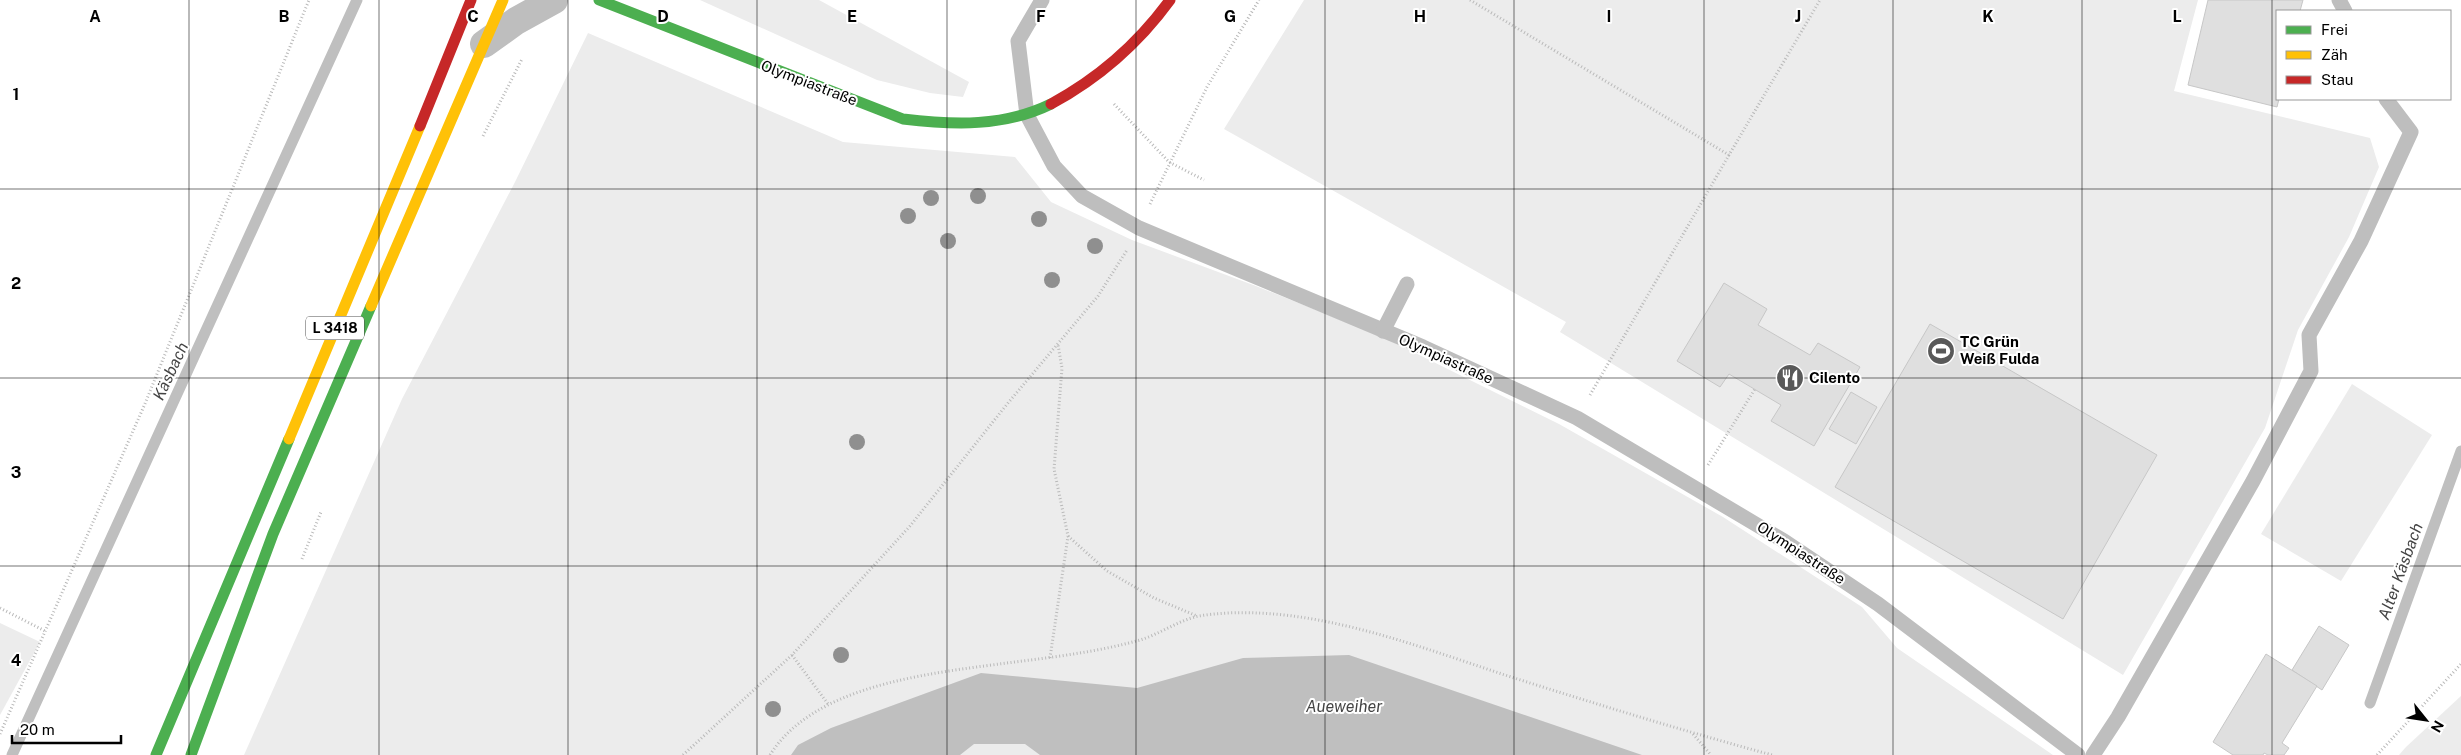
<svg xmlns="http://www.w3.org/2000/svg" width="2461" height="755" font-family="'Public Sans',sans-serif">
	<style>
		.green { fill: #ececec }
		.water { fill: #bfbfbf }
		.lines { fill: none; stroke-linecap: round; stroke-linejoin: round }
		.stream { stroke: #bfbfbf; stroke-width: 11 }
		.building { fill: #dfdfdf; stroke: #c7c7c7 }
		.path { stroke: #b9b9b9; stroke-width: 3; stroke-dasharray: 1 2.5; stroke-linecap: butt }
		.lane { stroke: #bebebe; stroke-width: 15 }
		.street { stroke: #bebebe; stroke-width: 28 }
		.fast { stroke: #4caf50; stroke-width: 11 }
		.slow { stroke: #ffc107; stroke-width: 11 }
		.jam { stroke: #c62828; stroke-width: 11 }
		.tree { fill: #8f8f8f }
		.grid { fill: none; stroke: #000; stroke-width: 1; stroke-opacity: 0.55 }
		.labels { text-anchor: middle; stroke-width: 4; stroke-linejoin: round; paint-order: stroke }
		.shield { fill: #fff; stroke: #4c4c4c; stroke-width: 1 }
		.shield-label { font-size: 14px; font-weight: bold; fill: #000 }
		.street-label { font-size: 15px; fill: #000; stroke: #fff }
		.poi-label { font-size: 15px; font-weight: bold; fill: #000; stroke: #fff; text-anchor: start }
		.water-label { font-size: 16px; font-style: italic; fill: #444; stroke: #fff }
		.grid-label { font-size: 16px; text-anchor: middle; font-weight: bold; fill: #000; stroke: #fff; stroke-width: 4; stroke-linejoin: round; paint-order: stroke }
	</style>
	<rect width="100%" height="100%" fill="#fff"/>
	<!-- green -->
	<g class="green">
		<polygon points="700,0 819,0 969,82 963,97 930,93 877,80"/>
		<polygon points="1304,0 2198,0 2174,91 2370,138 2379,167 2349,237 2298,330 2265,428 2123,675 1560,332 1566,322 1224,129"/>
		<polygon points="588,33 843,142 1015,157 1051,202 1132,240 1256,286 1383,337 1559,424 1723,517 1862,607 1897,648 2053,755 244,755 402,399 515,182"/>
		<polygon points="2352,384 2432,435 2341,581 2261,534"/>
		<polygon points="0,623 40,642 0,715"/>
		<polygon points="2461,696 2461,755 2399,755 2406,747"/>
	</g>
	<!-- water -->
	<polygon class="water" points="1349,655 1642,755 1040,755 1025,744 974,744 960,755 791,755 798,745 831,728 981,673 1137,688 1243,658"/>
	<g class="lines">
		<!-- stream -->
		<g class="stream">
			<polyline points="2370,703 2461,451"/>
			<polyline points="12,755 357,0"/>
		</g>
	</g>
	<!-- building -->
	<g class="building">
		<polygon points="2208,0 2303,0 2300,11 2277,11 2277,99 2279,99 2277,107 2188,85"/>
		<polygon points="1724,283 1767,309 1758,325 1810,355 1818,343 1860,367 1814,446 1771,421 1781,405 1729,374 1720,387 1677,361"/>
		<polygon points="1930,324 2157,455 2063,619 1835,487"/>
		<polygon points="1851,392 1877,407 1856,444 1829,429"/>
		<polygon points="2319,626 2349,645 2322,690 2292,670"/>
		<polygon points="2266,654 2317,686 2282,743 2289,748 2284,755 2268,755 2264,753 2263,755 2233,755 2213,742"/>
	</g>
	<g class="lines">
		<!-- path -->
		<g class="path">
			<polyline points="1470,0 1729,155 1820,0"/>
			<polyline points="1114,104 1169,162 1204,180"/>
			<polyline points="483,136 522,59"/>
			<polyline points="1150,204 1207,87 1259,0"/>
			<polyline points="1590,395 1729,155"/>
			<polyline points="1708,465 1755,389"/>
			<polyline points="1068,536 1107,571 1154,598 1197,616"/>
			<polyline points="302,559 321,512"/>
			<polyline points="0,608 45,631"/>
			<polyline points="792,655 828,704"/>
			<polyline points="1050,658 1068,536 1054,469 1062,368 1058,345"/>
			<polyline points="0,734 144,406 309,0"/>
			<polyline points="1693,734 1711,755"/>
			<polyline points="683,755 792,655 910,526 1008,403 1098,296 1127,250"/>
			<path d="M770,755C813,686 925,674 999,664C1045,658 1094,653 1140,640C1160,634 1179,620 1199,616C1217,613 1239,612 1257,613C1341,616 1429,650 1508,676C1596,704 1684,731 1772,755"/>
			<polyline points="2377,755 2461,664"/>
		</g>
		<!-- lane -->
		<g class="lane">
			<polyline points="1042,0 1018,41 1027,115 1054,166 1082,196 1139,228 1423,347 1577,418 1784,541 1878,604 2078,755"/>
			<polyline points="2339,0 2345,11"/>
			<polyline points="1383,331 1407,284"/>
			<polyline points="2093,755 2118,717 2253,481 2311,371 2309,335 2361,241 2411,132 2386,99"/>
		</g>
		<!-- street -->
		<polyline class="street" points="484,44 516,21 554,0"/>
		<!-- fast -->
		<g class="fast">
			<path d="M599,0L903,119C954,125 1004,127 1051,104"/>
			<polyline points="156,755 289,439"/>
			<polyline points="191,755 273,534 371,306"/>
		</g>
		<!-- slow -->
		<g class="slow">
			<polyline points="371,306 503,0"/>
			<polyline points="289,439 420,126"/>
		</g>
		<!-- jam -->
		<g class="jam">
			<path d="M1051,104C1099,78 1138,44 1170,0"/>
			<polyline points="420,126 471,0"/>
		</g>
	</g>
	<!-- trees -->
	<g class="tree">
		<circle cx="978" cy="196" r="8"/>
		<circle cx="931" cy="198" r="8"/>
		<circle cx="908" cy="216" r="8"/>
		<circle cx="1039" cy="219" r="8"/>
		<circle cx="948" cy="241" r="8"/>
		<circle cx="1095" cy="246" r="8"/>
		<circle cx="1052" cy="280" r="8"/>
		<circle cx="857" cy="442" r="8"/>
		<circle cx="841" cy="655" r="8"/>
		<circle cx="773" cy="709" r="8"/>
	</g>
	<!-- grid -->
	<path class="grid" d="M189,0V755M379,0V755M568,0V755M757,0V755M947,0V755M1136,0V755M1325,0V755M1514,0V755M1704,0V755M1893,0V755M2082,0V755M2272,0V755M0,189H2461M0,378H2461M0,566H2461"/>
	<!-- icons -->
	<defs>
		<g id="stadium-disc" transform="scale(1.4375)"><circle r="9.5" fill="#595959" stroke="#fff"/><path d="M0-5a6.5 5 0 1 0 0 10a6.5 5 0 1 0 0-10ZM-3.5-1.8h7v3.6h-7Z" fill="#fff"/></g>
		<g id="restaurant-disc" transform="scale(1.4375)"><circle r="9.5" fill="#595959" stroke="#fff"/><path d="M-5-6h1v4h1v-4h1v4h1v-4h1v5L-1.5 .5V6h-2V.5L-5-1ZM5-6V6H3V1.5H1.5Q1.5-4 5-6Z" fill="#fff"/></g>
	</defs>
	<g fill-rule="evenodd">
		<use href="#stadium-disc" x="1941" y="351"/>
		<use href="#restaurant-disc" x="1790" y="378"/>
	</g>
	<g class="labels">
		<!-- shield labels -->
		<rect class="shield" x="306" y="316.5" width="58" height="23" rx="4"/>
		<g class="shield-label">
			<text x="335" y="333">L 3418</text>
		</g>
		<!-- street labels -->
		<g class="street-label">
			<text transform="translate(809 83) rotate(21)" y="5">Olympiastraße</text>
			<text transform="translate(1446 359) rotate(24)" y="5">Olympiastraße</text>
			<text transform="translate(1801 553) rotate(33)" y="5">Olympiastraße</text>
		</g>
		<!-- poi labels -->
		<g class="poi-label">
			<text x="1960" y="347">TC Grün<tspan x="1960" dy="17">Weiß Fulda</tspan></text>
			<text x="1809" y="383">Cilento</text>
		</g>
		<!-- water labels -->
		<g class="water-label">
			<text transform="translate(170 371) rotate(-65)" y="6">Käsbach</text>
			<text transform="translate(2400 571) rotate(-70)" y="6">Alter Käsbach</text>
			<text x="1344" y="712">Aueweiher</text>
		</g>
	</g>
	<g class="grid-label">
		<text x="95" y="22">A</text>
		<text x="284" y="22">B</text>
		<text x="473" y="22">C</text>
		<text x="663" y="22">D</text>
		<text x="852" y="22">E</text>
		<text x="1041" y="22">F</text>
		<text x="1230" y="22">G</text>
		<text x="1420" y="22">H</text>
		<text x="1609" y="22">I</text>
		<text x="1798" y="22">J</text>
		<text x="1988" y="22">K</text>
		<text x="2177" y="22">L</text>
		<text x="16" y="100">1</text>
		<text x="16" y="289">2</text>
		<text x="16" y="478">3</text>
		<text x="16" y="666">4</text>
	</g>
	<!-- legend -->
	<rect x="2276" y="10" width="175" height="90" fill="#ffffff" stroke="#999999"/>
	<rect x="2286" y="26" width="25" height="8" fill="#4caf50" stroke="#999999"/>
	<text x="2321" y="35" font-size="15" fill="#000000">Frei</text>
	<rect x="2286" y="51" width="25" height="8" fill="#ffc107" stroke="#999999"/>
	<text x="2321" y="60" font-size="15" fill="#000000">Zäh</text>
	<rect x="2286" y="76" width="25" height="8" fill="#c62828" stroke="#999999"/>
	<text x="2321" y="85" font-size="15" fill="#000000">Stau</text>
	<!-- north arrow -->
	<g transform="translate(2426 720) rotate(120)" stroke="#ffffff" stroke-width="4" paint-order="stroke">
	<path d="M0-4L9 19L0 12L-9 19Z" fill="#000000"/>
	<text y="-8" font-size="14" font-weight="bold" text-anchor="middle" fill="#000000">N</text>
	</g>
	<!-- scale -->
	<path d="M12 735v8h109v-8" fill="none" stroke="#000000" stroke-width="2.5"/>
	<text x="20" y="735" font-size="15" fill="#000000" stroke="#ffffff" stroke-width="4" paint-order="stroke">20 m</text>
</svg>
